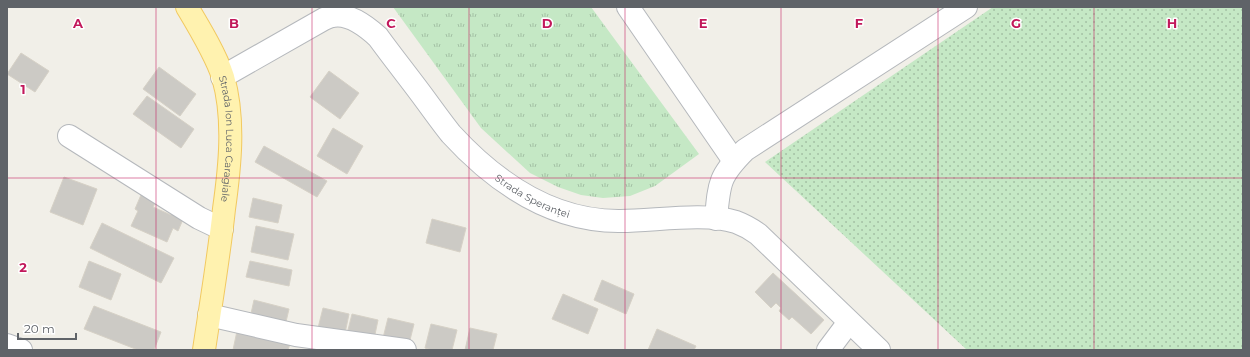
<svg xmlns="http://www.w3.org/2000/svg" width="1250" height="357" font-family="Montserrat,sans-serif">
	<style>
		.grass { fill: url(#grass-dots) }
		.park { fill: url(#park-tufts) }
		.building { fill: #cccac5; stroke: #d6d1c6 }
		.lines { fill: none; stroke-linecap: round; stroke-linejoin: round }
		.minor-casing { stroke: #b5b8bc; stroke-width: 24 }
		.major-casing { stroke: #f2c960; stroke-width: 24 }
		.minor { stroke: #fff; stroke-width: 22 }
		.major { stroke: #fff2af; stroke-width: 22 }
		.grid { fill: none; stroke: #c2185b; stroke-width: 1; stroke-opacity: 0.55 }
		.labels { text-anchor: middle; stroke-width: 3; stroke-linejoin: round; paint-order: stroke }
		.street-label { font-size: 10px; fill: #5f6368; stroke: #fff }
		.grid-label { font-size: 13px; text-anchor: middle; font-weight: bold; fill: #c2185b; stroke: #fff; stroke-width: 3; stroke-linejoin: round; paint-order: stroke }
	</style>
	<defs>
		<pattern id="grass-dots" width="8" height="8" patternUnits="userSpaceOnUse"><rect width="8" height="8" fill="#c5e8c5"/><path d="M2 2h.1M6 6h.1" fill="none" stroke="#a3c0a4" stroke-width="1.8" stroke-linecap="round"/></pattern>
		<pattern id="park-tufts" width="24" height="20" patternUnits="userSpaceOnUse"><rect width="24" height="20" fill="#c5e8c5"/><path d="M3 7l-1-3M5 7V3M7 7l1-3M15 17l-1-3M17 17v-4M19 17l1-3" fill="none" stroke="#a3c0a4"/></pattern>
	</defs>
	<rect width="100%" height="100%" fill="#f1efe8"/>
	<!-- grass -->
	<polygon class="grass" points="993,7 1243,7 1243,350 967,350 765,162"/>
	<!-- park -->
	<polygon class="park" points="393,7 591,7 699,154 655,186 630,196 603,198 581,195 558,187 530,173 481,128"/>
	<!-- building -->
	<g class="building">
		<polygon points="21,53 49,71 35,92 7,74"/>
		<polygon points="159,67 196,94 180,116 143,89"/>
		<polygon points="329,71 359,93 340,119 310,97"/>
		<polygon points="147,96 194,129 181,148 133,114"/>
		<polygon points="333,128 363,146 347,174 317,156"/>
		<polygon points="264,146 327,181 317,197 255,162"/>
		<polygon points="64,177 97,189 83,225 50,212"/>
		<polygon points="141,195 156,201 153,207 171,215 172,212 184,217 178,231 173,228 167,242 131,226 138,211 135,209"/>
		<polygon points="253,198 282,205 278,223 249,217"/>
		<polygon points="432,219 466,228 460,252 426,243"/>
		<polygon points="102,223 174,258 161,283 90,248"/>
		<polygon points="256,226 294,234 288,260 251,252"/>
		<polygon points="89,261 121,274 111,300 79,287"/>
		<polygon points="250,261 292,270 289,286 246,277"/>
		<polygon points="773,273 824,320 811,334 792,317 789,320 779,311 781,308 776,303 771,308 755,292"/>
		<polygon points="602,280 634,294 626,314 594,300"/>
		<polygon points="563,294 598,309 588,334 552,319"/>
		<polygon points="254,300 289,309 285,326 250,318"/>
		<polygon points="94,306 161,332 154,350 138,350 84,329"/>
		<polygon points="323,308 349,314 344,338 317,332"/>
		<polygon points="352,314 378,320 373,344 346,338"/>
		<polygon points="388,318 414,324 408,348 382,342"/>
		<polygon points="431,324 457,330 452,350 432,350 425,348"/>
		<polygon points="470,328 497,334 493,350 465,350"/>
		<polygon points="657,329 696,346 694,350 648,350"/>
		<polygon points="237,331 290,344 288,350 233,350"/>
	</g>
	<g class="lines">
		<!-- minor casing -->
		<g class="minor-casing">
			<g id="minor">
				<polyline points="628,7 734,161"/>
				<path id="s1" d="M222,77L324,19C327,18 330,16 333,16C349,13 367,27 378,37C394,59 411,80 427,102C435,113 443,124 451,134C496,183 552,222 621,221C655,221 704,212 736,222C744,225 751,229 758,234L879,350"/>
				<polyline points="69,136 199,218 222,229"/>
				<path d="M716,219C719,183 719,176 745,150L966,7"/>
				<polyline points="209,315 296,335 405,350"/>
				<polyline points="7,345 21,350"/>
				<polyline points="828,350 849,322"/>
			</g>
		</g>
		<!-- major casing -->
		<g class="major-casing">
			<g id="major">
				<path id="s2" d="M187,7C199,27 216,55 223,77C235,119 230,166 224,209C219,256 211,303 204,350"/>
			</g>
		</g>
		<!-- minor -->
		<use href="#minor" class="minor"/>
		<!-- major -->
		<use href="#major" class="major"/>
	</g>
	<!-- grid -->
	<path class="grid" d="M156,7V350M312,7V350M469,7V350M625,7V350M781,7V350M938,7V350M1094,7V350M7,178H1243"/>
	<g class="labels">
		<!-- street labels -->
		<g class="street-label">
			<text dy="4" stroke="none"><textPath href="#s2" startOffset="141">Strada Ion Luca Caragiale</textPath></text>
			<text dy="4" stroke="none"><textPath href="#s1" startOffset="403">Strada Speranței</textPath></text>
		</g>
	</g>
	<g class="grid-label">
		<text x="78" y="28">A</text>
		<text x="234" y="28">B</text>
		<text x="391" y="28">C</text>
		<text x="547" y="28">D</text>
		<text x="703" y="28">E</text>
		<text x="859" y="28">F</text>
		<text x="1016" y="28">G</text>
		<text x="1172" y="28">H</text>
		<text x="23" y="94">1</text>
		<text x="23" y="272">2</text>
	</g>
	<!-- border -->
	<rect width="1250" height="357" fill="none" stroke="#5f6368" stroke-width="16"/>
	<!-- scale -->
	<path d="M18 333v6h58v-6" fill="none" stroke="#5f6368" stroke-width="2"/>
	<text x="24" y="333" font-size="12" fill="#5f6368" stroke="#ffffff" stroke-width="3" paint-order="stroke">20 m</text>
</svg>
